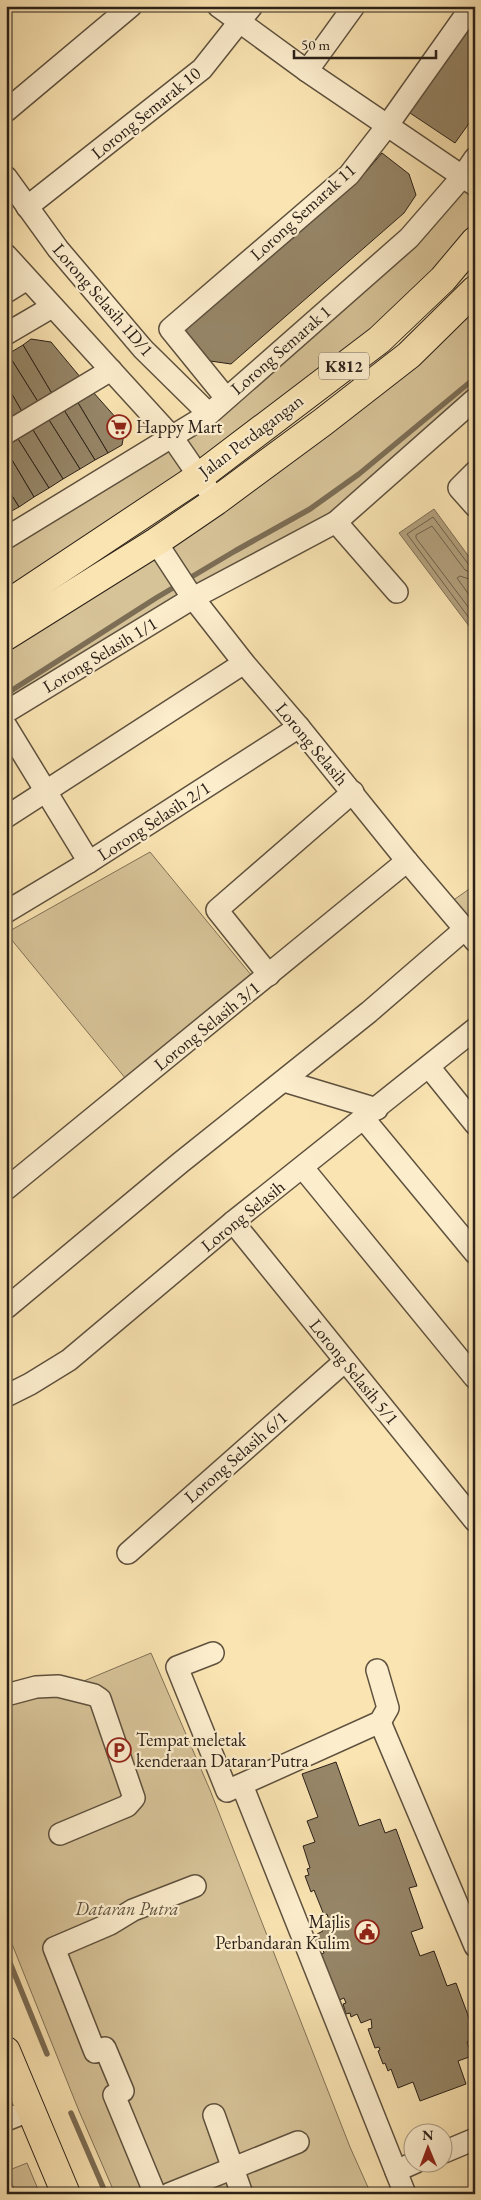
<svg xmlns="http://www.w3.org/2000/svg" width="481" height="2200" font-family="'EB Garamond',serif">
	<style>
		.green { fill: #d7c398; stroke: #807258 }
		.water { fill: #b3a17e; stroke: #7c6d55 }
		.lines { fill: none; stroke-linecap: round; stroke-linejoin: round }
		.shore { stroke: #6e604b; stroke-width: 1 }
		.stream { stroke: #7c6d55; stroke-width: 5.5 }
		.building { fill: #968668; stroke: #2a2018 }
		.minor-casing { stroke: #5e513e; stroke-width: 24 }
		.major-casing { stroke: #2a2018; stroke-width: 30 }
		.minor { stroke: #fcedcd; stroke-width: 21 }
		.major { stroke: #fae4b2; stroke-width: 28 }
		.labels { text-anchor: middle; stroke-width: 4.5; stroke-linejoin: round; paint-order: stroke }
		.shield { fill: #fcedcd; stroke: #695e4e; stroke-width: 1 }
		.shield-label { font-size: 16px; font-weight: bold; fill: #2a2018 }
		.street-label { font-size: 18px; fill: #2a2018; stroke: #fcedcd }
		.poi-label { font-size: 18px; fill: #2a2018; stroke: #fcedcd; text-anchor: start }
		.park-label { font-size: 18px; font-style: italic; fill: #5e513e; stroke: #fcedcd }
	</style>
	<rect width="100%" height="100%" fill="#fae4b2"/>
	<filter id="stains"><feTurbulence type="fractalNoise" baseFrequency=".004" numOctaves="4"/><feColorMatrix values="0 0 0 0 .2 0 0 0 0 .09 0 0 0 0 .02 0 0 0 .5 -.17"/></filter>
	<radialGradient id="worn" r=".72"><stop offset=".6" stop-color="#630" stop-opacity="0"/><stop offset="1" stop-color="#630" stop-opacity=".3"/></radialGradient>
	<!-- green -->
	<g class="green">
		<polygon points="475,158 475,241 443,279 6,603 6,538 172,437 409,238"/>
		<polygon points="475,290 475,399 336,522 6,712 6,636 156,542"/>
		<polygon points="150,852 252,976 126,1079 6,933"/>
		<polygon points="475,885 475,940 445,906"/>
		<polygon points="151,1653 210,1790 350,2147 371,2194 115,2194 79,2111 6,1929 6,1705 79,1683"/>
		<polygon points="27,2163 40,2194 16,2194 7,2171"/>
	</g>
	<!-- water -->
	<polygon class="water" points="434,509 475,565 475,634 399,533"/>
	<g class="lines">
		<!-- shore -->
		<g class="shore">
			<polyline points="475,567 469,565 433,517 407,534 475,626"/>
			<polyline points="475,574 465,570 432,526 416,535 416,538 475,616"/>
			<polyline points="475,581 460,576 457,578 475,603"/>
		</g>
		<!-- stream -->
		<g class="stream">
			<polyline points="6,694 156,598 235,551 310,509 359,474 475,378"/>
			<polyline points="6,1953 47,2054"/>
			<polyline points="71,2113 106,2194"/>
		</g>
	</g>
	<!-- building -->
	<g class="building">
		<polygon points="475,21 475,115 455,143 407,111"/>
		<polygon points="382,153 409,174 416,195 404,213 231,364 210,361 180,325 365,173"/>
		<polygon points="31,339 51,342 81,378 54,397 23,345"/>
		<polygon points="23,345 54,397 40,405 8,354"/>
		<polygon points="8,354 40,405 24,415 6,384 6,355"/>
		<polygon points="6,384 24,415 10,424 6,417"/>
		<polygon points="93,392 125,428 122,445 108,453 77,401"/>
		<polygon points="77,401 108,453 95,460 64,410"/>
		<polygon points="64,410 95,460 80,469 49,420"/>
		<polygon points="49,420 80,469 63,479 33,430"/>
		<polygon points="33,430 63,479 49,488 18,439"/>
		<polygon points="18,439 49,488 34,497 6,450 6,446"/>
		<polygon points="6,450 34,497 19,507 6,486"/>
		<polygon points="6,486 19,507 6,514"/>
		<polygon points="336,1762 359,1826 380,1819 385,1833 396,1829 417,1886 409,1888 423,1928 411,1932 420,1956 434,1951 447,1986 456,1983 475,2034 475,2040 467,2042 472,2056 458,2061 466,2084 420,2101 413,2082 398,2088 391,2069 388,2071 385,2063 383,2064 378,2051 380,2050 379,2047 375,2048 368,2029 372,2028 371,2019 361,2023 357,2014 351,2017 350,2013 346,2014 343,2004 346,2003 344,1998 335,2002 315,1957 324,1953 322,1947 317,1949 314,1941 319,1939 317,1934 323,1931 320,1923 329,1920 327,1914 324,1915 314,1890 311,1892 305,1876 309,1875 307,1869 310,1868 303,1846 315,1842 307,1821 318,1817 302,1774"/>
	</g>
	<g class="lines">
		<!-- minor casing -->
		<g class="minor-casing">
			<g id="minor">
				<polyline points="218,6 307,71 475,185"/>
				<polyline points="307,71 354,6"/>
				<polyline points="6,111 131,6"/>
				<polyline points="6,177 58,249 143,349 209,414"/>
				<polyline points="27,207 202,69 252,6"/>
				<polyline points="6,255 172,437 216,501"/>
				<polyline points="6,292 27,279"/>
				<polyline points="6,334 52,307"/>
				<polyline points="226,398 170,329 349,175 387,126 472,6"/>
				<polyline points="6,433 111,370"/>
				<polyline points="475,472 459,488 475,506"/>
				<polyline points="336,522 397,592"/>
				<polyline points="6,538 209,414 409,238 462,177 475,158"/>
				<polyline points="156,542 190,594 244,663 299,727 407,861 475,941"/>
				<polyline points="6,712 193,598 336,522 475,399"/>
				<polyline points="6,726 89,862"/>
				<polyline points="6,817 244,663"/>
				<polyline points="6,912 89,862 299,727"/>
				<polyline points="269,975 217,910 353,792"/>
				<polyline points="429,1067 475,1124"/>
				<polyline points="284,1081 377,1109"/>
				<polyline points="364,1119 475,1253"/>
				<polyline points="303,1168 475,1378"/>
				<polyline points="6,1189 407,861"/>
				<polyline points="233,1222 475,1521"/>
				<polyline points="6,1308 180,1163 369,1012 465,929"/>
				<polyline points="6,1396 30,1384 69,1360 233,1222 475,1029"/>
				<polyline points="128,1553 345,1361"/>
				<polyline points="213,1653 177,1667 227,1791 380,1722 388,1708 377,1670"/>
				<polyline points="6,1695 36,1687 58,1686 94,1695 100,1699 134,1798 127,1806 60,1834"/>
				<polyline points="380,1722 475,1946"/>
				<polyline points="242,1785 405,2194"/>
				<polyline points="214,2115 242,2194"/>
				<polyline points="6,2120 31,2110"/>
				<polyline points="444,2152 475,2139"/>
				<polyline points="396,2171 416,2162"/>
				<polyline points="155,2194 114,2095 123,2091 105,2048 95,2052 54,1948 110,1924 133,1910 195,1886"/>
				<polyline points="169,2194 298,2142"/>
			</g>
		</g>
		<!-- major casing -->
		<g class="major-casing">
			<g id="major">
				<polyline points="6,605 200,476 379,340 443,279 475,241"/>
				<polyline points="6,636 156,542 216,501 323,422 409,355 475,290"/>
				<polyline points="6,2051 66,2194"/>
			</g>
		</g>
		<!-- minor -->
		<use href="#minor" class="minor"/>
		<!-- major -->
		<use href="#major" class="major"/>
	</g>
	<!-- icons -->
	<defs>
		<g id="supermarket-ring" transform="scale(1.25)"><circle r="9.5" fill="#fcedcd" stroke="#8f2418" stroke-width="1.5"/><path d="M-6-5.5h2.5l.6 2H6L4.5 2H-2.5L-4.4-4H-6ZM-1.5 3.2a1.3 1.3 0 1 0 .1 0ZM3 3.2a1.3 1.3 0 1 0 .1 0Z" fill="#8f2418"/></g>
		<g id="parking-ring" transform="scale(1.25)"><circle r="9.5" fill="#fcedcd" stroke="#8f2418" stroke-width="1.5"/><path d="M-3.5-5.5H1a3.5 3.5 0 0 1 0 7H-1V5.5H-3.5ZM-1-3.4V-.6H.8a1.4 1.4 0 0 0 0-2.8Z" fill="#8f2418"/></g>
		<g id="civic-ring" transform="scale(1.25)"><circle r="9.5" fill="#fcedcd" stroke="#8f2418" stroke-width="1.5"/><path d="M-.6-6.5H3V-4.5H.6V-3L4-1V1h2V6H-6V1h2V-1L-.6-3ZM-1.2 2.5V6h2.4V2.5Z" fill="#8f2418"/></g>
	</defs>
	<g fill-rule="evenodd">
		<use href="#supermarket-ring" x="119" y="427"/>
		<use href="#parking-ring" x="119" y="1750"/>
		<use href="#civic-ring" x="367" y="1932"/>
	</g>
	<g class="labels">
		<!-- shield labels -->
		<rect class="shield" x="319" y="352.5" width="50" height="27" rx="4"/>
		<g class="shield-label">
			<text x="344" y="372">K812</text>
		</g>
		<!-- street labels -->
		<g class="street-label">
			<text transform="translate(146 113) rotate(-39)" y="6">Lorong Semarak 10</text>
			<text transform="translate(303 212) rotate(-42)" y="6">Lorong Semarak 11</text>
			<text transform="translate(103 300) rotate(49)" y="6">Lorong Selasih 1D/1</text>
			<text transform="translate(281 350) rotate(-41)" y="6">Lorong Semarak 1</text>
			<text transform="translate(251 436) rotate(-37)" y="6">Jalan Perdagangan</text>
			<text transform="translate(100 655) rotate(-31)" y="6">Lorong Selasih 1/1</text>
			<text transform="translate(312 744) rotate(50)" y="6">Lorong Selasih</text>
			<text transform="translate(154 821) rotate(-33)" y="6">Lorong Selasih 2/1</text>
			<text transform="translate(207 1026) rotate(-39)" y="6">Lorong Selasih 3/1</text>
			<text transform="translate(243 1216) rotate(-39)" y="6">Lorong Selasih</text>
			<text transform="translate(354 1372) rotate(51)" y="6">Lorong Selasih 5/1</text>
			<text transform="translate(236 1457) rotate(-41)" y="6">Lorong Selasih 6/1</text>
		</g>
		<!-- poi labels -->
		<g class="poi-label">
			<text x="136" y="433">Happy Mart</text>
			<text x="136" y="1746">Tempat meletak<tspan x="136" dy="21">kenderaan Dataran Putra</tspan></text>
			<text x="350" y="1928" text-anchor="end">Majlis<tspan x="350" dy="21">Perbandaran Kulim</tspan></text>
		</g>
		<!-- park labels -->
		<g class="park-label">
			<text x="127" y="1915">Dataran Putra</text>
		</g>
	</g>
	<!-- margin -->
	<rect width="481" height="2200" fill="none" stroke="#fae4b2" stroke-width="25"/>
	<rect x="8" y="8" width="466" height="2185" fill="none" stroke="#2a2018" stroke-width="2.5"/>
	<rect x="12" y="12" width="456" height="2175" fill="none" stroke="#2a2018"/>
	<!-- north arrow -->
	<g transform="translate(428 2148) rotate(359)"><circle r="24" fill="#fcedcd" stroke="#a89b85"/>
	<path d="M0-4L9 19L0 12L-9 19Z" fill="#8f2418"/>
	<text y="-8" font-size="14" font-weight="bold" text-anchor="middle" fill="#2a2018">N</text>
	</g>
	<!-- scale -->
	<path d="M294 50v8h142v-8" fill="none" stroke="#2a2018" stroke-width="2.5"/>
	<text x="301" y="50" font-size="15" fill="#2a2018" stroke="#fcedcd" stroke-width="4" paint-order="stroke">50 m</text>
	<rect width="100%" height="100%" filter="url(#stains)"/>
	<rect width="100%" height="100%" fill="url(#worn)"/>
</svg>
